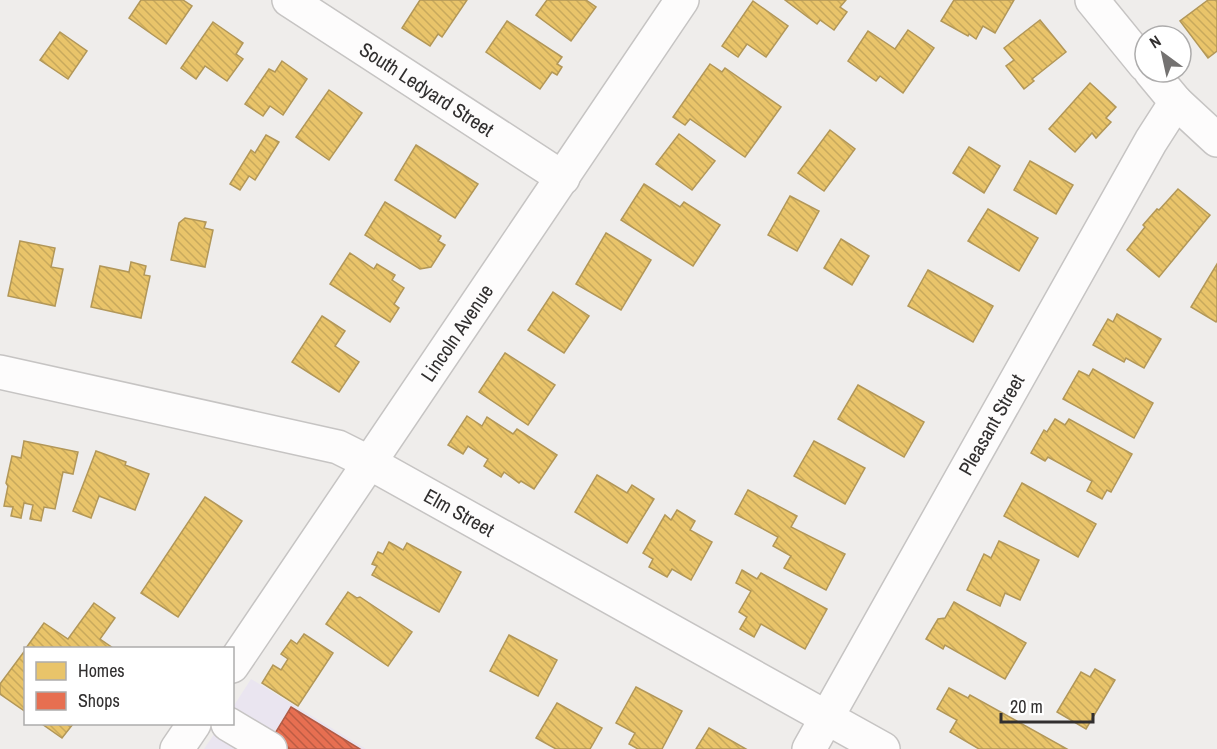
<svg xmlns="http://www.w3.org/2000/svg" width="1217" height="749" font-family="'Archivo Narrow',sans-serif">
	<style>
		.commercial { fill: #eae5f0 }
		.homes { fill: url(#homes-back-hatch); stroke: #b29758; stroke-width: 1.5 }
		.shops { fill: url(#shops-back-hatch); stroke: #b05c47; stroke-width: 1.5 }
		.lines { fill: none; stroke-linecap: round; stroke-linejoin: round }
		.minor-casing { stroke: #c6c4c3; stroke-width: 36 }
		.minor { stroke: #fdfcfc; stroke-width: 33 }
		.labels { text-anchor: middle; stroke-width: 6; stroke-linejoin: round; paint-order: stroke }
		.street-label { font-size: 20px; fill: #312f2f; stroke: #fff }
	</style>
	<defs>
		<pattern id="homes-back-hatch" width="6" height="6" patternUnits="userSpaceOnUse" patternTransform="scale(1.5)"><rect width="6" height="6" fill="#e9c46a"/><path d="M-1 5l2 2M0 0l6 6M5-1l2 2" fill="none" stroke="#c8a95c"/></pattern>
		<pattern id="shops-back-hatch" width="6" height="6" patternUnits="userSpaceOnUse" patternTransform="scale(1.5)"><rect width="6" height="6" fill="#e76f51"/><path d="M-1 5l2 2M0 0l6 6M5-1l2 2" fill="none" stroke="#bc5c44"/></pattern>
	</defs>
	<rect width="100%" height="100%" fill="#efedeb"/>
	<!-- commercial -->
	<polygon class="commercial" points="251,679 366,749 204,749 221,724 232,724 233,707"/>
	<!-- homes -->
	<g class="homes">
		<polygon points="141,0 183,0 192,6 166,44 129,18"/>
		<polygon points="420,0 467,0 442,37 438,34 430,46 402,28"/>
		<polygon points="547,0 586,0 596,7 571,41 536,15"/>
		<polygon points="785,0 846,0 840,7 847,12 834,30 820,20 817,24"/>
		<polygon points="954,0 1014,0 995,33 983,26 976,39 969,34 968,36 941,21"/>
		<polygon points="1208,0 1217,0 1217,51 1208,58 1180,21"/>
		<polygon points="753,1 788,26 766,57 747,44 738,57 722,46"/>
		<polygon points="1040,20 1066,52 1032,79 1034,81 1024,89 1006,66 1014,60 1004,48"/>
		<polygon points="507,21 562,57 557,64 562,67 557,75 552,72 540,89 486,52"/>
		<polygon points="213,22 243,43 236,54 243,59 227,81 205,66 196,79 181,68"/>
		<polygon points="908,30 934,48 903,93 880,76 876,81 848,61 868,31 895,49"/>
		<polygon points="60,32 87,51 68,79 40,60"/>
		<polygon points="282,61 307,79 283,115 270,106 263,116 245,104 269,69 275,72"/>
		<polygon points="710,64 722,72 725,68 781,107 745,157 690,119 685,125 673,117"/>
		<polygon points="1090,83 1116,107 1106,118 1111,122 1096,138 1092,133 1075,152 1049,129"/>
		<polygon points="329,90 362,113 329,160 296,137"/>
		<polygon points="830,130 855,149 824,191 798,173"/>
		<polygon points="679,134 715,161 692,190 656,164"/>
		<polygon points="266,135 279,142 255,180 249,176 240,190 230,184 251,150 255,153"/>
		<polygon points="416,145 478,184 455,218 395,180"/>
		<polygon points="969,147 1000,166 984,193 953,173"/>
		<polygon points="1030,161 1073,185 1056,214 1014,190"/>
		<polygon points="644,184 680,207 684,202 720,225 693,266 621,220"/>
		<polygon points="1178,189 1210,215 1159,277 1127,250 1145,227 1143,225 1157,209 1159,210"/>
		<polygon points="790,196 819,211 797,251 768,235"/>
		<polygon points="385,202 441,236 438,241 445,245 431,267 420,269 365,235"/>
		<polygon points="988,209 1038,238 1019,271 968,241"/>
		<polygon points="185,218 206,222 204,228 213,230 205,267 171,260 179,223"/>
		<polygon points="606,233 651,260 621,310 576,284"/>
		<polygon points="841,239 869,256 852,285 824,268"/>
		<polygon points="20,241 55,248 51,267 63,269 55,306 8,296"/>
		<polygon points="350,253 374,269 377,264 395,275 392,280 404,288 394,304 399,308 390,322 330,284"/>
		<polygon points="131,262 146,266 144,275 150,276 141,318 91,307 100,266 129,272"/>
		<polygon points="1217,264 1217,320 1216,322 1191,307"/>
		<polygon points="928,270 993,306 973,342 908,306"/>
		<polygon points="553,292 589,316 564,353 528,330"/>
		<polygon points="1117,314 1161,339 1144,368 1126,358 1124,362 1093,345 1108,319 1113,322"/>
		<polygon points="322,316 345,331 335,346 359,362 339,392 292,362"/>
		<polygon points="505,353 555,385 528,425 479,392"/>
		<polygon points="1093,369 1153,403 1134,438 1063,399 1079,371 1089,376"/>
		<polygon points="858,385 924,422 904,457 838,419"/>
		<polygon points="467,416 482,426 487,417 513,434 517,429 557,455 534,489 521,481 519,483 504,472 501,477 484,466 488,459 468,446 463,454 448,445"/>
		<polygon points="1055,419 1065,425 1069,419 1132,454 1111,492 1107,490 1102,499 1087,491 1092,481 1048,457 1045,461 1031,453 1044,430 1047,432"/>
		<polygon points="24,441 78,452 73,474 63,472 55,509 44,507 41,521 30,519 33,505 24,503 21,518 11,516 13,507 4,506 8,486 6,483 12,456 21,458"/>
		<polygon points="814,441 865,468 845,504 794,476"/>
		<polygon points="96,451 126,462 125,465 149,474 135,510 99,496 91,518 73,511"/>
		<polygon points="597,475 627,493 632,485 654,499 627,543 575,512"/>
		<polygon points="1022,483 1096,524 1078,557 1004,516"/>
		<polygon points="748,490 797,516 791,527 845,554 826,590 784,568 791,556 773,546 778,537 735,514"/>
		<polygon points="205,497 242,521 178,617 141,593"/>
		<polygon points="677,510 695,521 690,530 712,542 691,580 672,569 667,577 649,567 653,559 643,553 665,515 671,520"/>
		<polygon points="999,541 1039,560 1020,600 1005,593 1000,606 967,590 984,554 991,558"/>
		<polygon points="389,542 403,550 407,543 461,572 439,612 372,575 377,566 372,564 378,552 383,554"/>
		<polygon points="742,570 757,579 761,573 827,609 805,649 761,624 754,637 740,629 747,617 739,612 751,591 736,583"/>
		<polygon points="348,592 357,598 360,597 412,632 388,666 326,624"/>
		<polygon points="954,602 1026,643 1005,679 945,645 943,649 926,639 938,619 945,618"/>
		<polygon points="94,603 115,618 100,639 113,648 26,648 44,623 68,639"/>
		<polygon points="304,634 333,653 298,706 262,683 273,665 281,670 288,659 281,654 291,640 297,644"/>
		<polygon points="509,635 557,660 538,696 490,671"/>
		<polygon points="26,649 26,712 0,694 0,684"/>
		<polygon points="1095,669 1115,680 1086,729 1057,712 1081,672 1090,677"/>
		<polygon points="636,687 682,711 662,749 638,749 629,744 635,733 616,723"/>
		<polygon points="949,688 968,698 970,695 1067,749 979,749 950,732 957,720 937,709"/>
		<polygon points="557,703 602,728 590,749 556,749 536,738"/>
		<polygon points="42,724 73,724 62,738"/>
		<polygon points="709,728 746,749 696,749"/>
	</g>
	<!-- shops -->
	<polygon class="shops" points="291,707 360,749 286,749 271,740"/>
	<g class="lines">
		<!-- minor casing -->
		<g class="minor-casing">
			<g id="minor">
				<path id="s1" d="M289,0L563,178"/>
				<polyline points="1092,0 1145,65"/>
				<polyline points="1151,72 1176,102 1217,140"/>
				<path id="s2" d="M0,372L338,447L370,463L883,749"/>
				<path id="s3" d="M232,666L682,0"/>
				<polyline points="228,724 270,749"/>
				<polyline points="177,749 194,724"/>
				<path id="s4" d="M809,749L1151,141L1176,102"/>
			</g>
		</g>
		<!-- minor -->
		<use href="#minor" class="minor"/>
	</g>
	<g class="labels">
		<!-- street labels -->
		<g class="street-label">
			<text dy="7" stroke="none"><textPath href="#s1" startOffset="164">South Ledyard Street</textPath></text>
			<text dy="7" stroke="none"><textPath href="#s3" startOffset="402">Lincoln Avenue</textPath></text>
			<text dy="7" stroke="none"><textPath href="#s4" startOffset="372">Pleasant Street</textPath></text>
			<text dy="7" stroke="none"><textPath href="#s2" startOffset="484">Elm Street</textPath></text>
		</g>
	</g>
	<!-- legend -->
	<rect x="24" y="647" width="210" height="78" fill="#ffffff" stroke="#adacac" stroke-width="1.5"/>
	<rect x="36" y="662" width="30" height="18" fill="#e9c46a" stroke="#adacac" stroke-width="1.5"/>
	<text x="78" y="677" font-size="18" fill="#312f2f">Homes</text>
	<rect x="36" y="692" width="30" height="18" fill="#e76f51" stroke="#adacac" stroke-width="1.5"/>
	<text x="78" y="707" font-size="18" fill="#312f2f">Shops</text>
	<!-- north arrow -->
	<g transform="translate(1163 54) rotate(327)"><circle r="28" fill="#ffffff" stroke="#adacac" stroke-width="1.5"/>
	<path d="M0-4.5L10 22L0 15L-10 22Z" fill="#747271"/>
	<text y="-9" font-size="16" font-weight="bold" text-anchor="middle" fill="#312f2f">N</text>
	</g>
	<!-- scale -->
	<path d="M1001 713v9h92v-9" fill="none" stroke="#312f2f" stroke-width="3"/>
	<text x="1010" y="713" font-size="18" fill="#312f2f" stroke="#ffffff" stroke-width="4.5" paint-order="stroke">20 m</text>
</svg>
